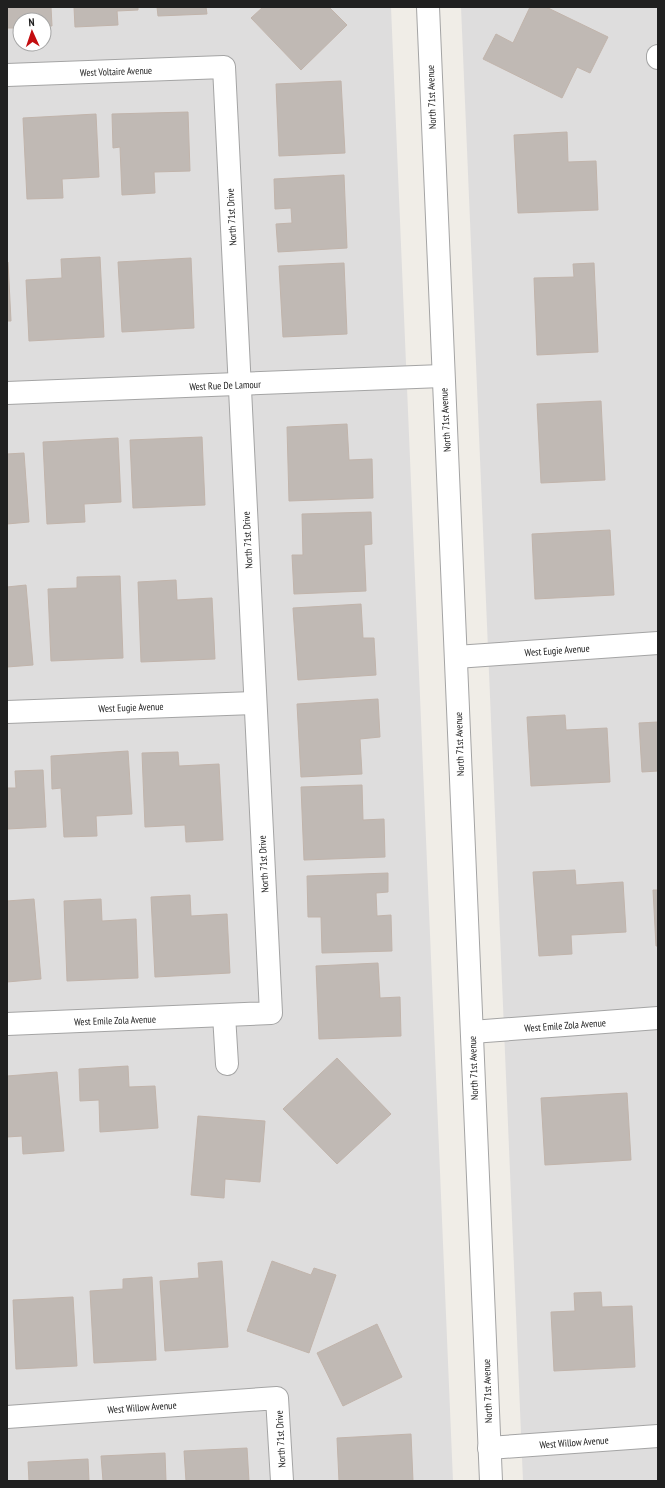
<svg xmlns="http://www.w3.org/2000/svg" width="665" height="1488" font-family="'PT Sans Narrow',sans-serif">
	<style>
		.residential { fill: #dedddd; fill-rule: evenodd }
		.building { fill: #c0b9b4; stroke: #c1b4ab }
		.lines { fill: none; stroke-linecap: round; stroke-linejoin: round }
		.minor-casing { stroke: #a4a4a4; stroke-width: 24 }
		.tertiary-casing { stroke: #a4a4a4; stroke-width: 24 }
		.minor { stroke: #fff; stroke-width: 22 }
		.tertiary { stroke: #fff; stroke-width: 22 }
		.labels { text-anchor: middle; stroke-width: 3.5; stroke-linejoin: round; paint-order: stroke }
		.street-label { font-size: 10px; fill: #202020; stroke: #fff }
	</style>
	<rect width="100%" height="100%" fill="#f0ede7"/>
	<!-- residential -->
	<g class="residential">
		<path d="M7,7H391L453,1481H7ZM20,20H44V44H20Z"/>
		<polygon points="461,7 658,7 658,1481 523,1481"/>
	</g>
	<!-- building -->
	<g class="building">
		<polygon points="7,7 51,7 52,26 44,26 44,20 20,20 20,28 7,28"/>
		<polygon points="74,7 138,7 138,10 117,11 118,25 75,27"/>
		<polygon points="157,7 206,7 207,14 158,16"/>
		<polygon points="263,7 329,7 347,25 301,70 251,18"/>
		<polygon points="530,7 546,7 608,37 590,73 577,67 562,98 483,59 496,34 513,43"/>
		<polygon points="341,81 345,153 279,156 276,84"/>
		<polygon points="188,112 190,171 154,172 155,193 122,195 120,147 113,148 112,114"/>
		<polygon points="96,114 99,177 62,179 63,198 27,199 23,118"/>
		<polygon points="567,132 568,162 596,161 598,210 518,213 514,135"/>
		<polygon points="344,175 347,248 278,252 276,224 292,223 291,208 275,209 274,179"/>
		<polygon points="100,257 104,337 29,341 26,280 62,278 61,259"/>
		<polygon points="191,258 194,328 122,332 118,262"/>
		<polygon points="7,262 8,262 11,321 7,321"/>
		<polygon points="344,263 347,334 283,337 279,266"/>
		<polygon points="594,263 598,352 537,355 534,278 574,277 573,264"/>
		<polygon points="601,401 605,480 541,483 537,404"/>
		<polygon points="347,424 349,460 372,459 373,498 289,501 287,427"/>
		<polygon points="202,437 205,505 133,508 130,440"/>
		<polygon points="118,438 121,502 84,504 85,522 47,524 43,442"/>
		<polygon points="24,453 29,522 7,524 7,454"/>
		<polygon points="371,512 372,544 364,545 366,591 294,594 292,555 303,555 302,514"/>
		<polygon points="610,530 614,595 535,599 532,534"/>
		<polygon points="120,576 123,658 51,661 48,589 77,588 77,577"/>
		<polygon points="176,580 177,600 212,598 215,659 141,662 138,582"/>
		<polygon points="26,585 33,665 7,667 7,587"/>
		<polygon points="361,604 363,638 374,638 376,675 298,680 293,608"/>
		<polygon points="378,699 380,737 360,739 362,774 301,777 297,704"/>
		<polygon points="565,715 566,730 607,728 610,782 531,786 527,717"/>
		<polygon points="658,722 658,771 642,772 639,723"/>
		<polygon points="128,751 132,814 96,816 97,836 64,837 61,788 52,789 51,756"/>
		<polygon points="178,752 179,766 219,764 223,840 186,842 185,825 145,827 142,753"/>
		<polygon points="43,770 46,827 7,829 7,788 16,788 15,771"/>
		<polygon points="362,785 363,820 384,819 385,857 304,860 301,787"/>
		<polygon points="575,870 576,885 623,882 626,932 571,935 572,954 539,956 533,872"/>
		<polygon points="388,873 388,892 376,893 377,916 391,915 392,951 322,953 321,917 308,917 307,876"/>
		<polygon points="653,890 658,890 658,946 656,946"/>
		<polygon points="190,895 191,916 227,914 230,973 155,977 151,897"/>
		<polygon points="34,899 41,979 7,982 7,901"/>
		<polygon points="101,899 102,921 136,919 138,978 67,981 64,901"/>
		<polygon points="378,963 380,998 400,997 401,1036 319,1039 316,966"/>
		<polygon points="337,1058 391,1114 337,1164 283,1109"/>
		<polygon points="128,1066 129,1087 155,1086 158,1128 100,1132 99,1100 80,1101 79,1069"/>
		<polygon points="57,1072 64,1151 23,1154 22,1136 7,1137 7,1076"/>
		<polygon points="627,1093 631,1160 545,1165 541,1098"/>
		<polygon points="198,1116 265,1121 260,1182 225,1179 224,1198 191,1195"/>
		<polygon points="222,1261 228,1347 165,1351 160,1281 199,1278 198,1263"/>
		<polygon points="272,1261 311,1275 314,1268 336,1275 309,1353 247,1331"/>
		<polygon points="152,1277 156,1360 94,1363 90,1291 123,1289 123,1279"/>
		<polygon points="601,1292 602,1307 632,1306 635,1367 554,1371 551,1312 575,1311 574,1293"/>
		<polygon points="73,1297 77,1366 16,1369 13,1300"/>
		<polygon points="377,1324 402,1377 343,1406 317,1353"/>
		<polygon points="411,1434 413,1481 339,1481 337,1438"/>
		<polygon points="247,1448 249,1481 186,1481 184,1451"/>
		<polygon points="165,1453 166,1481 103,1481 101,1456"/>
		<polygon points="88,1459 89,1481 29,1481 28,1462"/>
	</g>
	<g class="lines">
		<!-- minor casing -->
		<g class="minor-casing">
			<g id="minor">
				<polyline points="658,56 658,58"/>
				<polyline points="7,75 224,67 271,1013 7,1024"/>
				<polyline points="7,393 442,376"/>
				<polyline points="456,657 658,643"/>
				<polyline points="7,712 254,703"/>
				<polyline points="224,1015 227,1064"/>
				<polyline points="472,1032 658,1018"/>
				<polyline points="7,1417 277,1398 282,1481"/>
				<polyline points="489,1448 658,1436"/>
			</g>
		</g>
		<!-- tertiary casing -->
		<g class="tertiary-casing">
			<polyline id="tertiary" points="428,7 491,1481"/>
		</g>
		<!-- minor -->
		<use href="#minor" class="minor"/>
		<!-- tertiary -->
		<use href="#tertiary" class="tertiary"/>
	</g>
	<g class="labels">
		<!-- street labels -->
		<g class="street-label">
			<text transform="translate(116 71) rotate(-2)" y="4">West Voltaire Avenue</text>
			<text transform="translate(431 97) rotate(-92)" y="4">North 71st Avenue</text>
			<text transform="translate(231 217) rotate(-93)" y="4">North 71st Drive</text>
			<text transform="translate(225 385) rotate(-2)" y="4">West Rue De Lamour</text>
			<text transform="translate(445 420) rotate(-93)" y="4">North 71st Avenue</text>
			<text transform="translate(247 540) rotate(-93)" y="4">North 71st Drive</text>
			<text transform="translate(557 650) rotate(-4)" y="4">West Eugie Avenue</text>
			<text transform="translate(131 707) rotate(-2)" y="4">West Eugie Avenue</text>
			<text transform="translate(459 744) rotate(-92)" y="4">North 71st Avenue</text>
			<text transform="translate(263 864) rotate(-93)" y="4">North 71st Drive</text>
			<text transform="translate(115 1020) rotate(-2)" y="4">West Emile Zola Avenue</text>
			<text transform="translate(565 1025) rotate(-4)" y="4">West Emile Zola Avenue</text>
			<text transform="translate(473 1068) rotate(-92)" y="4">North 71st Avenue</text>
			<text transform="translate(487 1391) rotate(-92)" y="4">North 71st Avenue</text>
			<text transform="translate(142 1407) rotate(-4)" y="4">West Willow Avenue</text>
			<text transform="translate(280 1439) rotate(-93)" y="4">North 71st Drive</text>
			<text transform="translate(574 1442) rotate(-4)" y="4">West Willow Avenue</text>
		</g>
	</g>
	<!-- border -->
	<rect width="665" height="1488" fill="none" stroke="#202020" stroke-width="16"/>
	<!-- north arrow -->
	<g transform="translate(32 32) rotate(357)"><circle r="19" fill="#ffffff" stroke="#a6a6a6"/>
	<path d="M0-3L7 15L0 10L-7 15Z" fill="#c30d10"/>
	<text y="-6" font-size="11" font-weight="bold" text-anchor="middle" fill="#202020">N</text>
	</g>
</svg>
